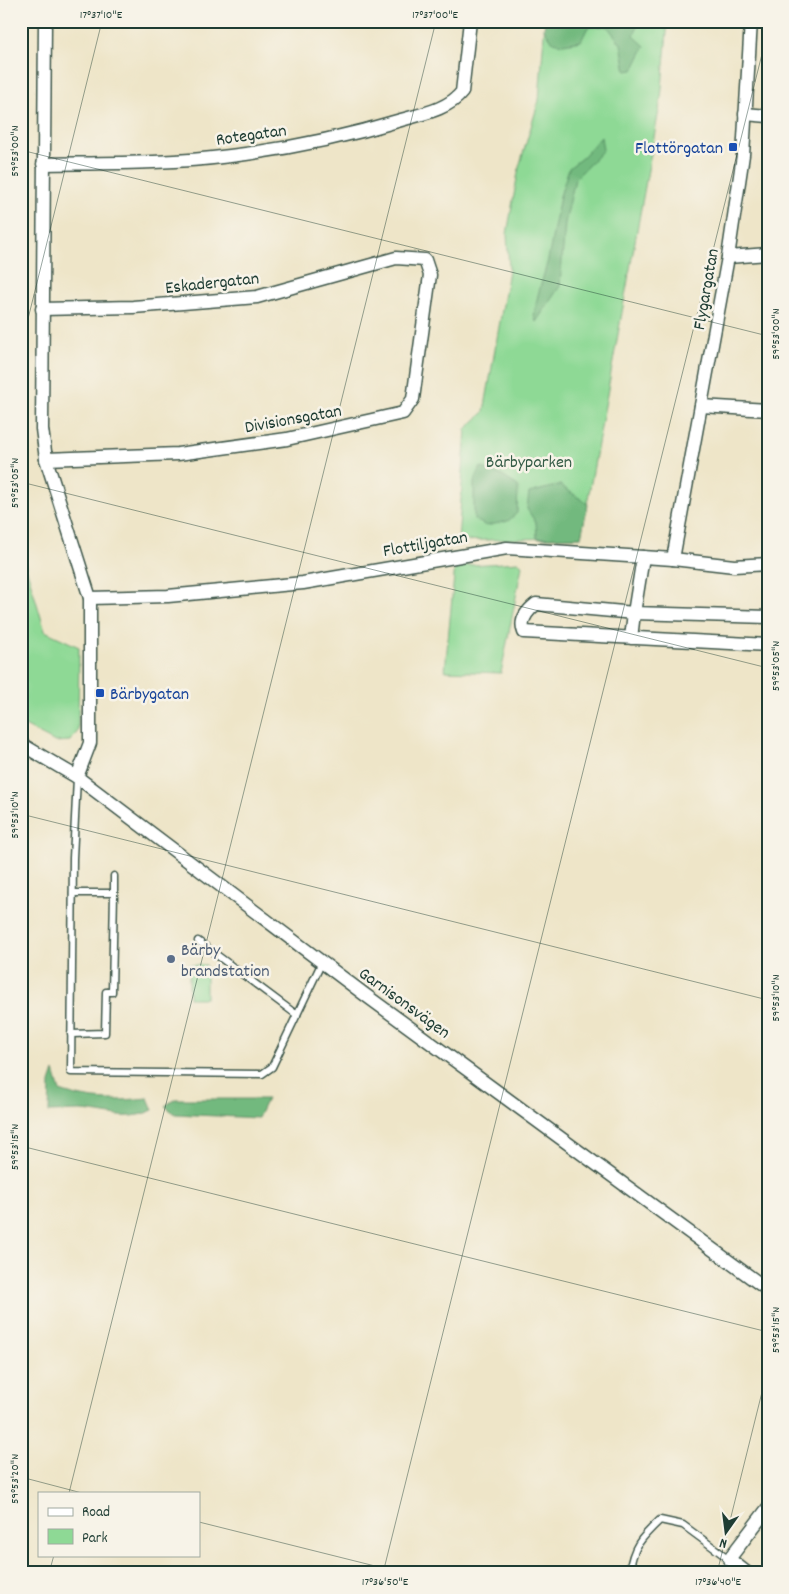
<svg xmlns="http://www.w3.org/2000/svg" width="789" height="1594" font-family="Dekko,sans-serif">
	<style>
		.green { fill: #8ed995; stroke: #568b64 }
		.forest { fill: #72b97e; stroke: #487b59 }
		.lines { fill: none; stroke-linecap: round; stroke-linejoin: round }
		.lane-casing { stroke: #3e564a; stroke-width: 9 }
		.street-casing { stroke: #3e564a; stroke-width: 15 }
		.lane { stroke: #fff; stroke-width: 6 }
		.street { stroke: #fff; stroke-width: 12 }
		.ticks { fill: none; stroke: #1f3d34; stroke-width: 1; stroke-opacity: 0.45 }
		.transit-dot { fill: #1a4fb4; stroke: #f7f3e8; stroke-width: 2 }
		.service-dot { fill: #5c6f8a; stroke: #f7f3e8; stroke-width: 2 }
		.labels { text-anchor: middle; stroke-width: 5; stroke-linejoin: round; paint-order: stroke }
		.street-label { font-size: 18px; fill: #1f3d34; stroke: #f7f3e8 }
		.transit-label { font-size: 18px; fill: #164399; stroke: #f7f3e8; text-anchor: end }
		.park-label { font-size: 18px; fill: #355c47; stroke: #f7f3e8 }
		.service-label { font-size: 18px; fill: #4e5e75; stroke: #f7f3e8; text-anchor: start }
		.neatline { fill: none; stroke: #1f3d34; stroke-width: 2 }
		.ticks-label { font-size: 12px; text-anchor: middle; fill: #1f3d34 }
	</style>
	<rect width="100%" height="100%" fill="#f7f3e8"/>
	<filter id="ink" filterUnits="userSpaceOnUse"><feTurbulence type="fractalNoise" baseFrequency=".02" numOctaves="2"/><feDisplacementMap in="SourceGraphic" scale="10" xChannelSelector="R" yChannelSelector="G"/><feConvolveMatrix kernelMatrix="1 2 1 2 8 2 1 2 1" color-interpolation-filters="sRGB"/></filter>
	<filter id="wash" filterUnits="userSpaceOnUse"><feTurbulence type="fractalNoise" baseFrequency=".0096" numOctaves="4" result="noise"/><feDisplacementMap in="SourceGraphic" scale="20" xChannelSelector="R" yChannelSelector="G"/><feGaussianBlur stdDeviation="1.12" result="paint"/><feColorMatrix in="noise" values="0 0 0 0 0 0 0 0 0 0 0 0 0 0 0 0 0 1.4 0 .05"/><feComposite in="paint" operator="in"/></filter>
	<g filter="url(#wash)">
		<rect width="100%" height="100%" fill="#eee5c8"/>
		<!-- green -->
		<g class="green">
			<polygon points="545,21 668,21 661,99 581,537 458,541 466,429 484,412 509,270 507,234 519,167 539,100"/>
			<polygon points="21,550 45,631 79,647 78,731 70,741 55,742 21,724"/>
			<polygon points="519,562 522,566 501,673 445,671 455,566"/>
			<rect x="189" y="965" width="17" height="33"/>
		</g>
		<!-- forest -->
		<g class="forest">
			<polygon points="545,21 639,21 634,36 645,46 633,70 626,71 621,44 607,26 588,27 581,41 563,44 553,42 544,29"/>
			<polygon points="601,137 603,150 575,179 565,223 560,286 536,322 534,314 538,295 548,260 560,196 569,168 583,157"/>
			<polygon points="481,467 502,476 518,486 517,513 508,521 486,526 474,519 474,482"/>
			<polygon points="560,485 588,504 581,537 537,538 536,523 527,509 529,493"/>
			<path d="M54,1071L60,1091C92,1102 116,1101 148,1098L153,1110C125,1123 108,1112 80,1111C70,1111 59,1112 49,1112L50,1083Z"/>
			<polygon points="175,1099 267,1099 258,1118 175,1114 165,1106"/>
		</g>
	</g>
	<g filter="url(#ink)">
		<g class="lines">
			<!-- lane casing -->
			<g class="lane-casing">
				<g id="lane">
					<polyline points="77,778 73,858 71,1072 262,1074 272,1067 322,962"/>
					<polyline points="73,893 114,893 114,876"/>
					<polyline points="198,941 297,1015"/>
					<polyline points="71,1034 105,1033 106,992 112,992 114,893"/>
					<path d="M629,1573C633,1546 641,1538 660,1520L683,1525L729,1559"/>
				</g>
			</g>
			<!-- street casing -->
			<g class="street-casing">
				<g id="street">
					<polyline points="45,21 42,429 46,459 90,598 90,743 77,777"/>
					<polyline points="745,114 768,116"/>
					<path d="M43,164C105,163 168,164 230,156C287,149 345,137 401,120C422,114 449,109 462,92L470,21"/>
					<polyline points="728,257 768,254"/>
					<polyline points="42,309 133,307 257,297 396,258 425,260 430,275 413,399 403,413 287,439 178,454 46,459"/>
					<polyline points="701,406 768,410"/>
					<polyline points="643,557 634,613 768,617"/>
					<polyline points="673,559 728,257 743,155 751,21"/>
					<polyline points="90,598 168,596 303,583 507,548 673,559 734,566 768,564"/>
					<path d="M631,638L634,613L536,604C527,611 519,620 524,632L768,645"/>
					<polyline points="21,744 77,777 364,994 768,1290"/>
					<polyline points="747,1573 729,1559 768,1508"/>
				</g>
			</g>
			<!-- lane -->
			<use href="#lane" class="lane"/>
			<!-- street -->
			<use href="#street" class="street"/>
		</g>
	</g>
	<!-- ticks -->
	<path class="ticks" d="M21,150L768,336M21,347L102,21M21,482L768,668M21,814L768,1000M21,1146L768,1332M21,1477L82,1493M69,1493L436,21M199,1522L403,1573M49,1573L54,1555M383,1573L768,30M717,1573L768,1368"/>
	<!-- markers -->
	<g class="transit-dot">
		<rect x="728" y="142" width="10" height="10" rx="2.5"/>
		<rect x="95" y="688" width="10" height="10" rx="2.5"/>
	</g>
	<circle class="service-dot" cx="171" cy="959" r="5"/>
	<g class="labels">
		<!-- street labels -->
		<g class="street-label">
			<text transform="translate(251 134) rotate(-8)" y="6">Rotegatan</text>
			<text transform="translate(212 282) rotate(-6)" y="6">Eskadergatan</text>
			<text transform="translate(705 289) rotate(-80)" y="6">Flygargatan</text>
			<text transform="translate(293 418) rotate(-10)" y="6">Divisionsgatan</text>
			<text transform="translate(425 543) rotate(-10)" y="6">Flottiljgatan</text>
			<text transform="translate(405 1002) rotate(36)" y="6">Garnisonsvägen</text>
		</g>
		<!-- transit labels -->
		<g class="transit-label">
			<text x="723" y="153">Flottörgatan</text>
			<text x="110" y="699" text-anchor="start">Bärbygatan</text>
		</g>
		<!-- park labels -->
		<g class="park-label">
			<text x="529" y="467">Bärbyparken</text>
		</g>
		<!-- service labels -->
		<g class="service-label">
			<text x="181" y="955">Bärby<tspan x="181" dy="21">brandstation</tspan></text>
		</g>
	</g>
	<!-- margin -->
	<rect width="789" height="1594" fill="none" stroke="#f7f3e8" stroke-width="55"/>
	<!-- legend -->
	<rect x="38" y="1492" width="162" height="65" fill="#f7f3e8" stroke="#a1aaa0"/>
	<rect x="48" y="1508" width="25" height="8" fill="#ffffff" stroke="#a1aaa0"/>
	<text x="82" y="1516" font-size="15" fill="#1f3d34">Road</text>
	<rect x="48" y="1529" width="25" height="15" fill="#8ed995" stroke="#a1aaa0"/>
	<text x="82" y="1542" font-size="15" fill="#1f3d34">Park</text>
	<!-- north arrow -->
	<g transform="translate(726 1532) rotate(194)" stroke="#f7f3e8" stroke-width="4" paint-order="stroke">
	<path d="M0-4L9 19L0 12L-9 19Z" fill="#1f3d34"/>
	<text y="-8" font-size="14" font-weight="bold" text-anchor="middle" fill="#1f3d34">N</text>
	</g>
	<rect x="28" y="28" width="734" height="1538" class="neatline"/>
	<g class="ticks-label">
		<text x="101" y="18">17°37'10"E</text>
		<text x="435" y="18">17°37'00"E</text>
		<text transform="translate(14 151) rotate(-90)" y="4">59°53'00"N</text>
		<text transform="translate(775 334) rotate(-90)" y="4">59°53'00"N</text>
		<text transform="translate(14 483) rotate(-90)" y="4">59°53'05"N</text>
		<text transform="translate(775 666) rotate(-90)" y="4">59°53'05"N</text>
		<text transform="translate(14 815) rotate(-90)" y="4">59°53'10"N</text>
		<text transform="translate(775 998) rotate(-90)" y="4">59°53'10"N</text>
		<text transform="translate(14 1147) rotate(-90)" y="4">59°53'15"N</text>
		<text transform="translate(775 1330) rotate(-90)" y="4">59°53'15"N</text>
		<text transform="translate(14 1479) rotate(-90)" y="4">59°53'20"N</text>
		<text x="385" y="1585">17°36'50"E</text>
		<text x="718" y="1585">17°36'40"E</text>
	</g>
</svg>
